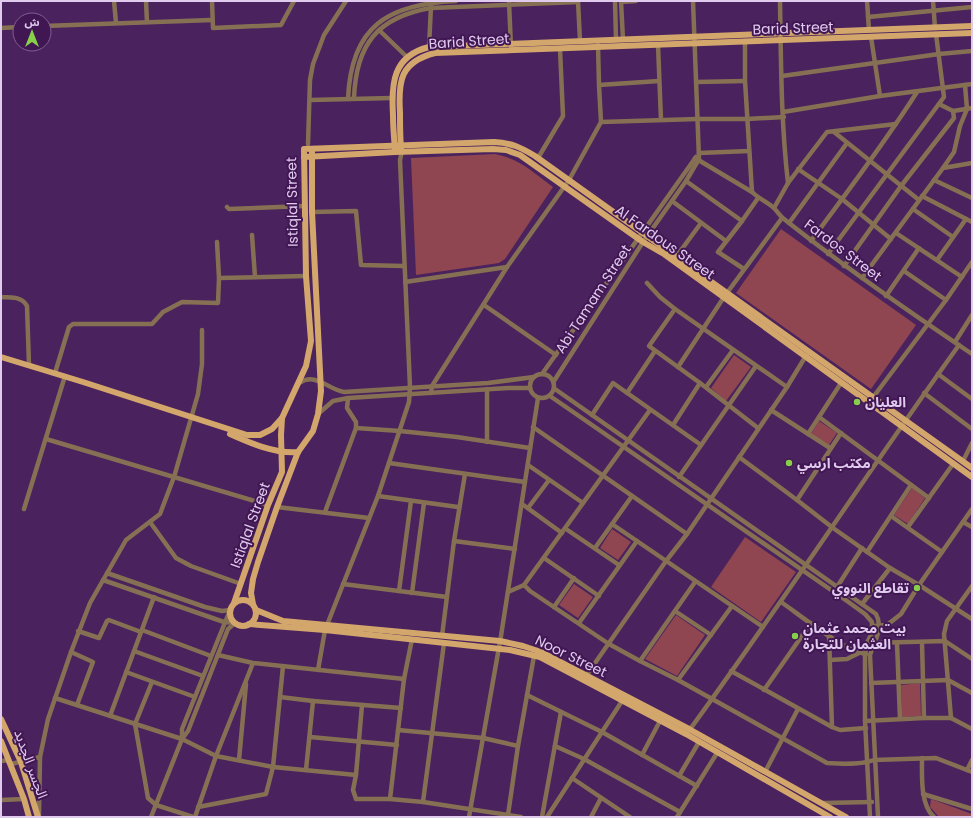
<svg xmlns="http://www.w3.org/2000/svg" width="973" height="818" font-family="Poppins,'Noto Sans Arabic',sans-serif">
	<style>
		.green { fill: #8f4650 }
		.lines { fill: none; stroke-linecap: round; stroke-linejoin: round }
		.minor { stroke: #867054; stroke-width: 4.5 }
		.major { stroke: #d3a66c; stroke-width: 6 }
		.poi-dot { fill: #88cf49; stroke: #401753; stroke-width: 1.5 }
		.labels { text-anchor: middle; stroke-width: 4; stroke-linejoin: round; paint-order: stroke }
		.street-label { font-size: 14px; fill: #e0caee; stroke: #401753 }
		.poi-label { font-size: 14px; font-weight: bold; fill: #e0caee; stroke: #401753; text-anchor: start }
	</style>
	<rect width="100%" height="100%" fill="#4a225e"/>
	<!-- green -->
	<g class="green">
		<path d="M495,154C520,159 533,172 553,187L505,259L499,263L416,275L411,158Z"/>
		<polygon points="781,229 916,325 871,389 736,293"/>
		<polygon points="734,355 751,367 726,401 711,388"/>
		<polygon points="819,421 837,433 829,445 811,434"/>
		<polygon points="912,488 925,498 908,524 894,515"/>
		<polygon points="612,529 631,542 618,560 600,548"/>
		<polygon points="745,537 796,572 761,622 711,587"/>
		<polygon points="574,584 593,597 578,618 559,605"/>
		<polygon points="676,615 705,635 677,676 645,659"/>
		<polygon points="920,683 921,716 902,717 901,685"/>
		<polygon points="931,799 972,814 972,817 939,817 930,807"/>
	</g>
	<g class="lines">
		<!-- minor -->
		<g class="minor">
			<polyline points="114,1 116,23"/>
			<polyline points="146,1 147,22"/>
			<polyline points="212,1 213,28 281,25 294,1"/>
			<polyline points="578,1 580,41"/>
			<polyline points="615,1 616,40"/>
			<polyline points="621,1 623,40"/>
			<path d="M780,1C781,61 781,123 788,183"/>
			<polyline points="867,1 869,30"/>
			<polyline points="933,1 935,28"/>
			<polyline points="509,2 511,47"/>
			<polyline points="621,2 636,1"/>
			<polyline points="868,17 972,7"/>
			<polyline points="44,26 212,20"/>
			<polyline points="1,28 20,27"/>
			<polyline points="379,30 407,57"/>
			<polyline points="871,37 880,96"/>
			<polyline points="745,41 745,81 752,192"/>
			<polyline points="658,45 661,120"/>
			<polyline points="429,47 431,6"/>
			<polyline points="782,76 939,54 972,51"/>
			<polyline points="696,82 745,81"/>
			<polyline points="599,85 659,81"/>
			<path d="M354,98C356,45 377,17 431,8L578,2"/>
			<path d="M348,99C351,26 388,4 456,1"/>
			<polyline points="310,100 392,98"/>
			<polyline points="939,104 953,111 972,108"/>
			<polyline points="783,112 880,96 972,84"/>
			<polyline points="601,122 697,119 747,119 784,117"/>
			<polyline points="834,132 919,200"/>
			<polyline points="308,144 310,80 313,64 324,35 346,1"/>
			<polyline points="699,153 749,151"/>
			<polyline points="538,158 563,116 560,49"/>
			<path d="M695,158L752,192C758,198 767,202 774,208C777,211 780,216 784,219C844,267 908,311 972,354"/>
			<polyline points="943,168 954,152 960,126 967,109 965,85"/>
			<polyline points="798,169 842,199 891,239"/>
			<polyline points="934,180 972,198"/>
			<polyline points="686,181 742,221"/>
			<polyline points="922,196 972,222"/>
			<polyline points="672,201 726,241"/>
			<polyline points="227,207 229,209 304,206"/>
			<polyline points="774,208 788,183 827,132 896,124"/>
			<polyline points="913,209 953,237"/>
			<polyline points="312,212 356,211 361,265 404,266"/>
			<polyline points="789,223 847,143"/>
			<polyline points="896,233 962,277"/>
			<polyline points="252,235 255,277"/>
			<path d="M811,241C847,192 884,144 917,92"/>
			<polyline points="217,242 219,278"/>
			<polyline points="828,254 944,97 936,34"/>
			<polyline points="676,257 701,223"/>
			<polyline points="937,260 966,219"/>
			<polyline points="844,266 901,186 954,118 953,111"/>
			<polyline points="744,269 718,252 742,221 758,198"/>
			<polyline points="904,271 946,300"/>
			<polyline points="862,278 943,168 972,163"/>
			<polyline points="405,282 507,267"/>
			<polyline points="647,283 660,297 675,309 787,387"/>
			<polyline points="886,296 919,248"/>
			<path d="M1,297C11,298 22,296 27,306L29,365"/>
			<polyline points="484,305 556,355"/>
			<polyline points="675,309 649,346 700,383 758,428"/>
			<polyline points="955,342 972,315"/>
			<polyline points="678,367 724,297 782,218"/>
			<polyline points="55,373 69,327 73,324 152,324 163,312 182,302 218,303 219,278 306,276"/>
			<circle cx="542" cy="386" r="12"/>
			<polyline points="542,374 696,157"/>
			<polyline points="938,374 972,399"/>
			<polyline points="554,381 643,242 686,181 699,159 693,1"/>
			<path d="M299,383C316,372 327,389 344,392L488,383L534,377"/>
			<polyline points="706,387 733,350"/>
			<polyline points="487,389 487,442"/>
			<path d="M555,389L876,614C884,629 874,641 870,655L878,817"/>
			<polyline points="431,393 432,386 507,267 569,180 601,122 599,85 598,45"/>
			<polyline points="627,393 655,351"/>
			<polyline points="924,393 972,429"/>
			<polyline points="550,396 847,601 865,614 872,622 872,633 867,643 865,654 865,721 870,817"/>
			<polyline points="871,400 946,300 972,262"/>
			<polyline points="771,410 830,448"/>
			<polyline points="318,414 333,401 348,398 508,388 530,388"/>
			<polyline points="592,415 613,383 701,445"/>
			<polyline points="819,417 929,498"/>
			<polyline points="673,425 700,383"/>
			<polyline points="533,427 687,534"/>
			<polyline points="356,428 400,431 457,437 530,448"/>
			<polyline points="808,434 841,383"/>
			<polyline points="46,439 268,505"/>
			<polyline points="739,457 797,500 833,528 890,568 919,585 972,619"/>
			<polyline points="963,461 972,443"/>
			<polyline points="389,463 525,482"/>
			<polyline points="528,465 583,503"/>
			<polyline points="679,477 756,366"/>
			<polyline points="378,496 458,507"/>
			<polyline points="797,500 841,433"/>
			<polyline points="522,504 562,533"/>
			<polyline points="277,507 369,518"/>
			<polyline points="528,508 549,480"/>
			<polyline points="24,509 65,376"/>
			<polyline points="325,512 356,428 356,422 347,408 348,398"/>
			<polyline points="891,516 942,552"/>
			<polyline points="150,522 176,558 191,566 241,584"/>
			<polyline points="963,522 972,527"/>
			<polyline points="612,524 763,627"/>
			<polyline points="908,527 953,464"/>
			<polyline points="566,529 619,565"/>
			<polyline points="454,541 515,549"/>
			<polyline points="595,548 632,496"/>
			<polyline points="867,552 911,485"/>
			<polyline points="544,558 599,596"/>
			<polyline points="107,573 205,607 222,611 230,610"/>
			<polyline points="103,580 224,622 235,623"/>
			<polyline points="343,584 447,597"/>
			<path d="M524,585L530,591L609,644L640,661L678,680L827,763C842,764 860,765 874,760L936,758L972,772"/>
			<polyline points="837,587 862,548"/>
			<polyline points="399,591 411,501"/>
			<polyline points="508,592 524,585 650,410"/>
			<polyline points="412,593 424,503"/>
			<path d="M781,602C800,615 846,652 866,654"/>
			<polyline points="862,604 890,568"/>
			<polyline points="554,607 574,578"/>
			<polyline points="675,611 711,635"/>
			<polyline points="579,623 637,541"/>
			<polyline points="327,625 378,496 409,402 410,387 400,160 402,151"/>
			<polyline points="873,626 887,625 901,614 919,585 972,509"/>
			<polyline points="142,630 211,656"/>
			<polyline points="78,631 99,638 107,621 109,620 141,632"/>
			<polyline points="442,636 454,541 465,474"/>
			<polyline points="829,636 832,727"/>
			<polyline points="871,643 945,641 972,659"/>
			<polyline points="897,643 900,719"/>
			<polyline points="922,643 924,718"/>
			<polyline points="134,651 203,676"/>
			<polyline points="71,652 93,662 77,705"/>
			<polyline points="218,655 253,663 404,679"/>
			<polyline points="830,660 847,659 859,653"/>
			<polyline points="640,661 695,582"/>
			<polyline points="318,670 325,630"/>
			<polyline points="731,671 832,727 840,730 866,728"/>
			<polyline points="126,672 195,697"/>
			<polyline points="586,676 666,561 687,534 787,387 807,354"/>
			<polyline points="678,680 732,606"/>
			<polyline points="152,682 135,724 148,798 156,805 193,817"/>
			<polyline points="871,683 948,680 972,693"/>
			<polyline points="764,690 811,623"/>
			<polyline points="527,695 602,732 697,786"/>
			<polyline points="280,697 313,701"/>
			<polyline points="55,698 182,739 216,756 273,767 356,775"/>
			<polyline points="362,705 356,775 353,790 356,799 390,799 423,802 521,817"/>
			<polyline points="110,716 154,597"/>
			<polyline points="951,718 944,634 947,621 972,586"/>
			<polyline points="865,721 924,718 951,718 972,729"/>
			<polyline points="398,730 483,738 518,746"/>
			<path d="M688,732C781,605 867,473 959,345"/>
			<polyline points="310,737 397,745"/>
			<polyline points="182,739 182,729 230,610"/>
			<polyline points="555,746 584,759 680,812"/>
			<polyline points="642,755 660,721"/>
			<path d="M922,758C922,775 920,805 934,817"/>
			<polyline points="239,760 246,684"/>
			<polyline points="1,761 9,760"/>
			<polyline points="11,764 40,757"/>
			<polyline points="306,770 313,701 401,708"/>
			<polyline points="967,770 972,760"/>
			<polyline points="765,772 798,709"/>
			<polyline points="679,776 699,742"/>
			<polyline points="572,778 630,817"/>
			<polyline points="923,794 972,809"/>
			<polyline points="390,799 404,679 412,639"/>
			<polyline points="1,800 24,799"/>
			<polyline points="423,802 444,643"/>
			<polyline points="822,803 872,802"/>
			<polyline points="198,807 266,794 273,767 283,666"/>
			<polyline points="39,815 40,757 48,719 71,652 90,603 126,540 160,514 174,477 198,394 202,364 202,330"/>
			<polyline points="508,815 518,746 534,656"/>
			<polyline points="151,817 182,739 188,731 228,629 235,623"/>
			<polyline points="195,817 216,756 253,663"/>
			<polyline points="469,817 501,636 538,398"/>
			<polyline points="542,817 561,712"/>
			<polyline points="547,817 622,701"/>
			<polyline points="591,817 601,798"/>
			<polyline points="677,817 717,753"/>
		</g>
		<!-- major -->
		<g class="major">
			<path d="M401,148C400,136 400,125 400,113C398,81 400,62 435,53L972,33"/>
			<path d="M395,149C394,138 393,126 393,115C391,83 393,56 429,47L972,26"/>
			<polyline points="304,157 395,152 493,149 506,150 520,155 643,242 664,254 972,477"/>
			<polyline points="1,357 83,382 247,435 260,435 272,429 282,418"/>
			<path d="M230,434C250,443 275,454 298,452"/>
			<circle cx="243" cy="613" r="13"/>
			<path d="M234,603L268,505L282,472L281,435L282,418L306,366L311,341L306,276L304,149L494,142C512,143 520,147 535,156L972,468"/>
			<polyline points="253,604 251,593 253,579 258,562 277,507 298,452 313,431 318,414 321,391 312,212 312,152"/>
			<polyline points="256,610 283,621 500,641 523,646 541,652 689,729 846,817"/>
			<polyline points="249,624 325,630 510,650 540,657 686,734 830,817"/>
			<polyline points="1,719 21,762 38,817"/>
			<polyline points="1,741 24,799 29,817"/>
		</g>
	</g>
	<!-- markers -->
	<g class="poi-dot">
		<circle cx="857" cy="402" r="4"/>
		<circle cx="789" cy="463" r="4"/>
		<circle cx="917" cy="588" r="4"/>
		<circle cx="795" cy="636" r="4"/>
	</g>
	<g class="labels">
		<!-- street labels -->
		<g class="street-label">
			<text transform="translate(793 28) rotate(-2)" y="5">Barid Street</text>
			<text transform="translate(469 41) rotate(-4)" y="5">Barid Street</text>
			<text transform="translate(292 202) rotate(-91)" y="5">Istiqlal Street</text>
			<text transform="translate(665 242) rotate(35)" y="5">Al Fardous Street</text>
			<text transform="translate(843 250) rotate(37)" y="5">Fardos Street</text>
			<text transform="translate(593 299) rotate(-57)" y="5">Abi Tamam Street</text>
			<text transform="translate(250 525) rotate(-70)" y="5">Istiqlal Street</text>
			<text transform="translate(571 656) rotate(26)" y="5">Noor Street</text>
			<text transform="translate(31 764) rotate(70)" y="5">الجسر الجديد</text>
		</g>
		<!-- poi labels -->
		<g class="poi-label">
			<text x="865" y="407">العليان</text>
			<text x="797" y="468">مكتب ارسي</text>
			<text x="909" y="593" text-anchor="end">تقاطع النووي</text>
			<text x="803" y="633">بيت محمد عثمان<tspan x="803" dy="16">العثمان للتجارة</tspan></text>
		</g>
	</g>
	<!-- border -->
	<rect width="973" height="818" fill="none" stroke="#e0caee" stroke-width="4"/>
	<!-- north arrow -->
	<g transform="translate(32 32)"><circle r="19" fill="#401753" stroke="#805f91"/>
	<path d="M0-3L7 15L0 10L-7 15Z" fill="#88cf49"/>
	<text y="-6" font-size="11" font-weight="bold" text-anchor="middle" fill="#e0caee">ش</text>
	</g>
</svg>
